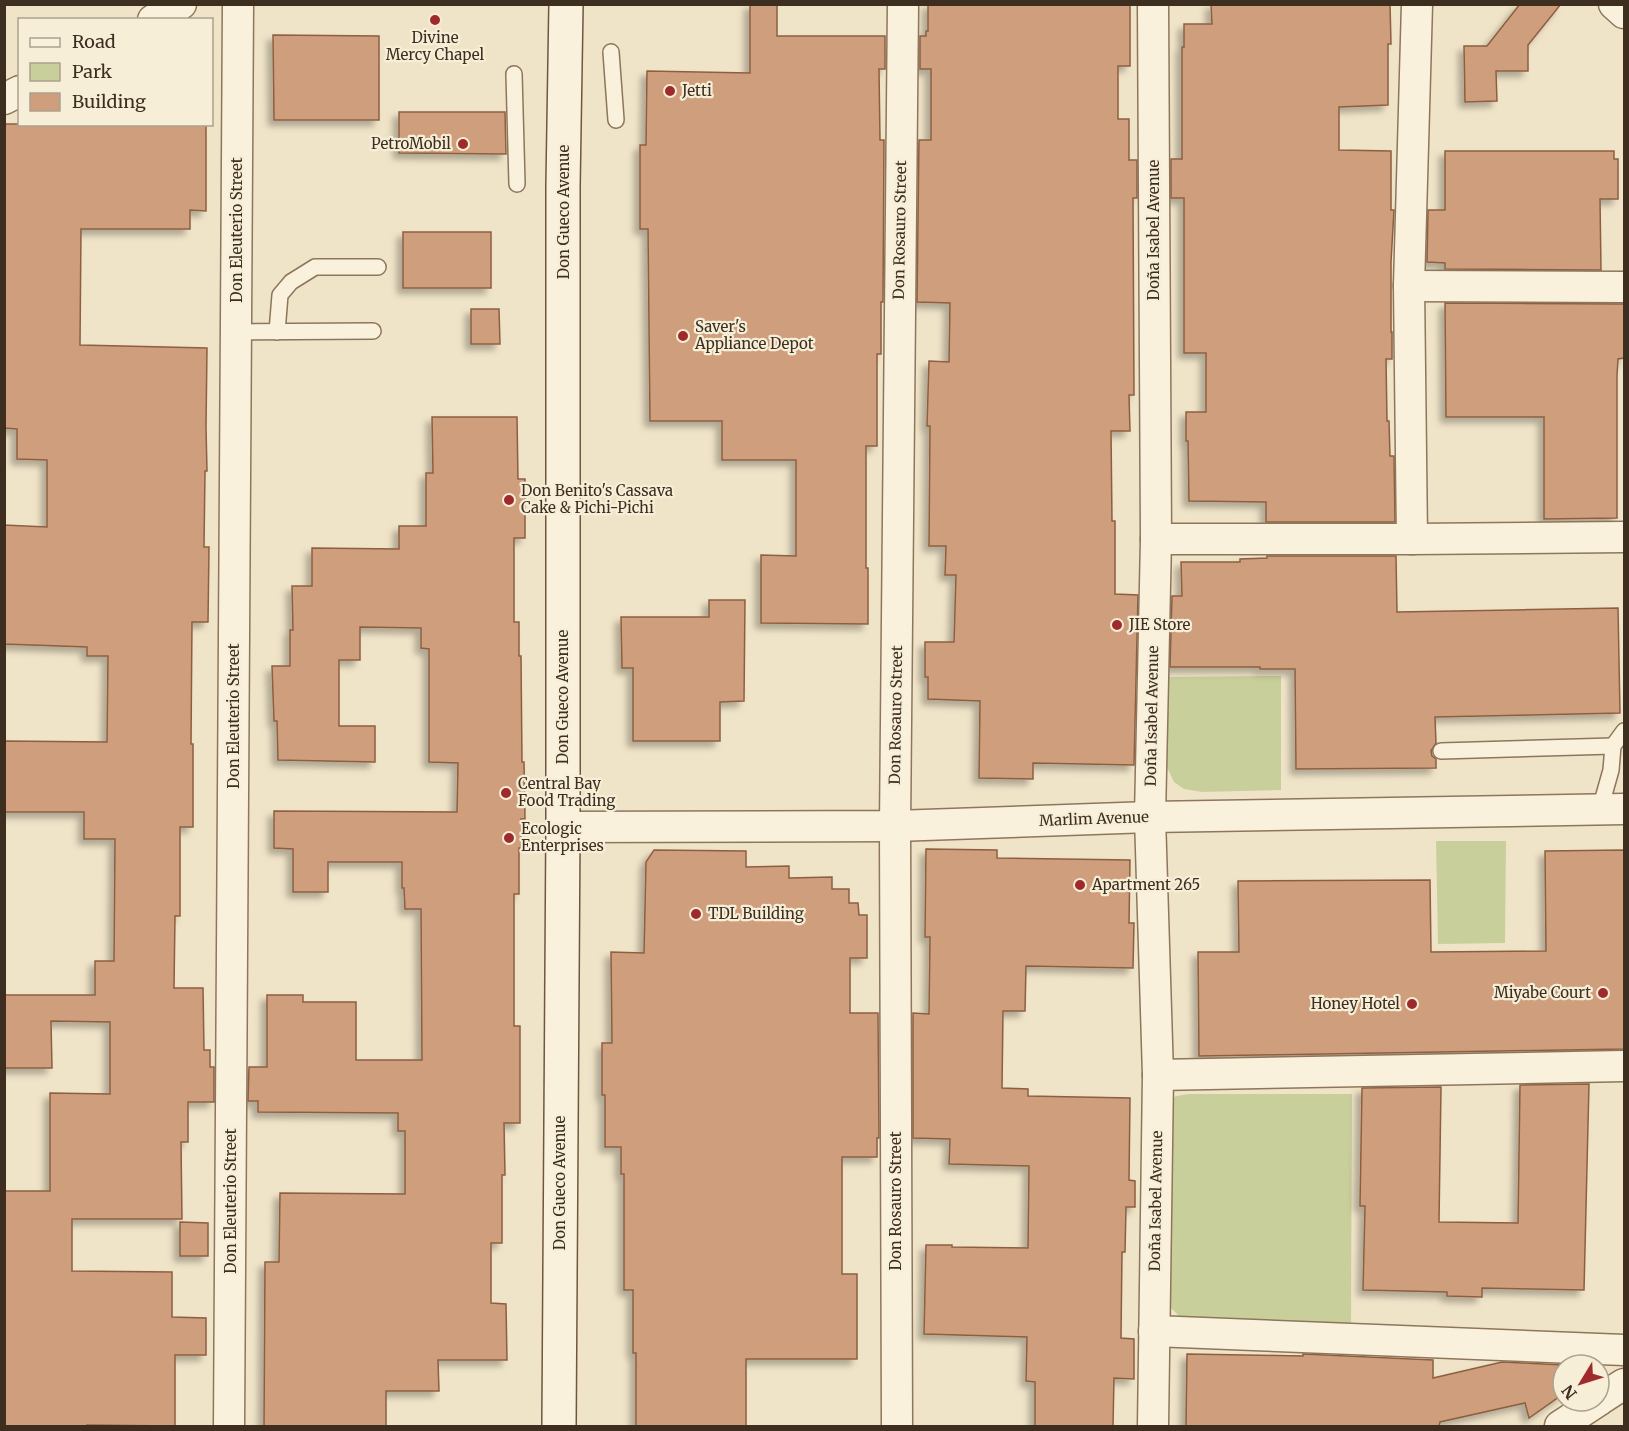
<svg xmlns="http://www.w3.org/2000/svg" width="1629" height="1431" font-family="Merriweather,serif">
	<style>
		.green { fill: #c9cf9b }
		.building { fill: #cf9f7d; stroke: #8d5f41; stroke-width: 1.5; filter: url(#shadow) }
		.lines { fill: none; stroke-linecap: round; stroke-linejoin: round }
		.service-casing { stroke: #8d765c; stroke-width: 18 }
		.minor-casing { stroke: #8d765c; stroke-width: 33 }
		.secondary-casing { stroke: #6f573f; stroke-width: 36 }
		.service { stroke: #faf1dc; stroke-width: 15 }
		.minor { stroke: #faf1dc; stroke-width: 30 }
		.secondary { stroke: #faf1dc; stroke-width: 33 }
		.poi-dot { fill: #9e2a2b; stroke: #f7eed8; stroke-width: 2 }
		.labels { text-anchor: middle; stroke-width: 4.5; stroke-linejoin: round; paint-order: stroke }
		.poi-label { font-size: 15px; fill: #3d2e20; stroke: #f7eed8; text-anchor: start }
		.street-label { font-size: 15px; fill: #3d2e20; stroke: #f7eed8 }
	</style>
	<defs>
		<filter id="shadow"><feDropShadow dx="-5.5" dy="5.5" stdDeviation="3" flood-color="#0004"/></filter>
	</defs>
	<rect width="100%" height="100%" fill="#f0e4c8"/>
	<!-- green -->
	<g class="green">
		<polygon points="1281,676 1281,790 1202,792 1184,789 1174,782 1167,767 1168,677"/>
		<polygon points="1436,841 1506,841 1505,943 1438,944"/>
		<polygon points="1189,1094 1352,1094 1351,1329 1180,1317 1170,1307 1165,1290 1166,1104 1176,1096"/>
	</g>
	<!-- building -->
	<g class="building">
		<polygon points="750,4 777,4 777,36 885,36 885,69 879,69 880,140 884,140 883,302 881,302 881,354 877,354 877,446 866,446 866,568 868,568 868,624 761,623 761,555 796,556 796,460 722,460 722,421 650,421 648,229 640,229 640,145 646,145 647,71 750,73"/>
		<polygon points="928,4 1130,4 1130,66 1118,66 1118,119 1129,119 1129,160 1137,160 1137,198 1133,198 1134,395 1129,395 1130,431 1111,431 1112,521 1115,521 1115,594 1138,595 1134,765 1033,763 1033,779 979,778 980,701 928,699 928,677 925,677 925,642 954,642 956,575 945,575 946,546 929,546 930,426 927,426 929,361 949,362 950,303 917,302 919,140 931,140 931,69 920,69 920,36 926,36 926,31 928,31"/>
		<polygon points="1211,4 1390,4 1391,44 1388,44 1388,105 1339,107 1339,150 1391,151 1391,210 1394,210 1391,262 1391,332 1392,332 1392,359 1386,359 1387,421 1389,421 1390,456 1394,456 1395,522 1266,522 1266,502 1189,501 1188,441 1186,441 1186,412 1206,412 1206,353 1184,353 1184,198 1171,198 1171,159 1182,159 1182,47 1184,47 1184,24 1212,24"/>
		<polygon points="1520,4 1561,4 1528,45 1528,71 1496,71 1497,101 1465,102 1464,46 1487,46"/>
		<polygon points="273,35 379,36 379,120 274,120"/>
		<polygon points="399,112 505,112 506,154 399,153"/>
		<polygon points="4,124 206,124 206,211 190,210 190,229 81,229 80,345 207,348 206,427 207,471 205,471 204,547 209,547 208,622 192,622 191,744 193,744 193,827 180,827 180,916 175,916 174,988 203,988 204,1050 210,1050 210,1067 214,1067 214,1102 188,1102 188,1142 181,1142 182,1219 72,1219 72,1271 172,1272 172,1317 206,1318 206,1355 175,1355 175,1426 87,1425 87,1426 4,1426 4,1191 50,1191 50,1093 110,1094 110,1022 51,1021 52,1068 4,1068 4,995 95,995 95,961 114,961 115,839 84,839 84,812 4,812 4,741 107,742 108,656 87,656 87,647 4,644 4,525 47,527 47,460 17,459 17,429 4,428"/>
		<polygon points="1445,151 1614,151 1614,159 1618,159 1618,199 1600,199 1601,270 1445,269 1445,263 1427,262 1428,210 1445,210"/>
		<rect x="403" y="232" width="88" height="56"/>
		<polygon points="1445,303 1624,304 1624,358 1618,359 1617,376 1617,518 1544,519 1544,417 1446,417"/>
		<polygon points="471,309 499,309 500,344 471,344"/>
		<polygon points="432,417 517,417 518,479 525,479 525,538 514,538 514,622 519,622 519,656 521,656 522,762 524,762 525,819 521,819 521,848 519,848 519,894 514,894 514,1026 520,1026 520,1123 504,1123 505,1175 502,1175 502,1243 491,1243 491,1303 506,1304 507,1360 438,1360 439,1391 386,1391 386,1426 264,1426 265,1262 279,1262 280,1193 405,1194 405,1131 398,1131 398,1113 258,1112 258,1101 248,1101 249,1067 267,1067 267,995 303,995 303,1002 356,1002 356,1060 422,1060 421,909 405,909 404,888 402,888 402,862 328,862 328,892 293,892 293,849 274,848 274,811 457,812 458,763 429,762 429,649 421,648 421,628 360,627 360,660 339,660 339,726 375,726 375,762 278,760 277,721 274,721 272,666 290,666 290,630 293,630 292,586 312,586 312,548 399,549 399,526 426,526 426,473 433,473"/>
		<polygon points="1267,556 1396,556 1397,612 1618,608 1620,713 1435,717 1436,743 1431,751 1432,756 1436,759 1436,768 1296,769 1295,669 1260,669 1260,667 1170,667 1172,596 1182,596 1181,562 1240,562 1240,559 1267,558"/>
		<polygon points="709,600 745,600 744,701 720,702 720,741 633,741 633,668 622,668 621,617 709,617"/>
		<polygon points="926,849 997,850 997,858 1130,860 1129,923 1134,923 1133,968 1026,966 1025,1011 1003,1011 1002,1088 1028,1089 1028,1096 1130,1098 1129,1180 1135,1181 1135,1207 1126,1207 1125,1252 1122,1252 1121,1338 1134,1339 1134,1379 1114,1378 1113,1426 1035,1426 1035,1382 1026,1381 1027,1337 924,1334 926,1245 952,1245 952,1247 1028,1248 1029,1166 949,1164 950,1139 913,1138 913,1013 929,1014 930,937 925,937"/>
		<polygon points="654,850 746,851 746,867 789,866 789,878 832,877 832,889 849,889 849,903 858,903 859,915 867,915 867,958 850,958 850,1013 878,1013 879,1138 877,1138 877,1157 842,1157 842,1274 857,1274 857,1359 746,1359 746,1426 636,1426 636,1353 633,1353 633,1290 624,1290 624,1174 621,1174 621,1147 605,1147 605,1095 602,1095 602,1043 612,1043 611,952 644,953 646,862"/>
		<polygon points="1624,850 1624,1049 1199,1056 1198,952 1239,952 1238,881 1430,880 1431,952 1546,951 1545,851"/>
		<polygon points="1589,1084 1584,1290 1482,1288 1482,1297 1447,1296 1447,1292 1363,1290 1365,1206 1360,1206 1362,1088 1441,1087 1439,1222 1518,1223 1520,1085"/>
		<polygon points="180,1222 208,1223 208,1256 180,1256"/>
		<polygon points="1187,1354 1303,1356 1303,1354 1433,1360 1433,1378 1502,1362 1563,1365 1563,1394 1529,1418 1525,1403 1440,1422 1439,1426 1186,1426"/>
	</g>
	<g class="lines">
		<!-- service casing -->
		<g class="service-casing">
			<g id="service">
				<polyline points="611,52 616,120"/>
				<polyline points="514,74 517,184"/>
				<polyline points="236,332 373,331"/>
				<polyline points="277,332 280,295 291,282 315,267 378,267"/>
				<polyline points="1441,751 1613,746"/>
				<polyline points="1600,809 1611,770 1613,746 1624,731"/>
			</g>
		</g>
		<!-- minor casing -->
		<g class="minor-casing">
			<g id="minor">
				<polyline points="1153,4 1156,539 1150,817 1158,1075 1153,1426"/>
				<polyline points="1614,4 1624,13"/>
				<polyline points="153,20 181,4"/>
				<polyline points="4,99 20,91"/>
				<polyline points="1409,286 1624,287"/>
				<polyline points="1156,539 1412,539 1624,537"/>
				<polyline points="1412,539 1409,286 1417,4"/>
				<polyline points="563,827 895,826 1150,817 1624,809"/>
				<polyline points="1158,1075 1624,1066"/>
				<polyline points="1154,1331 1624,1350"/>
				<polyline points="1599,1400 1624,1384"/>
				<polyline points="229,1426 238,4"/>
				<polyline points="897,1426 895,826 903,4"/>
				<polyline points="1560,1426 1598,1401"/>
			</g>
		</g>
		<!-- secondary casing -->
		<g class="secondary-casing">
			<polyline id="secondary" points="559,1426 563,827 563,186 566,4"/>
		</g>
		<!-- service -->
		<use href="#service" class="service"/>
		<!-- minor -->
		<use href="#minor" class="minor"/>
		<!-- secondary -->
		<use href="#secondary" class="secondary"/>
	</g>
	<!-- markers -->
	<g class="poi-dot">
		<circle cx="435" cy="20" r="6"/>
		<circle cx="670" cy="91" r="6"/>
		<circle cx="463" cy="144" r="6"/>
		<circle cx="683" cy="336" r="6"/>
		<circle cx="509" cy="500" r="6"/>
		<circle cx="1117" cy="625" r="6"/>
		<circle cx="506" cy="793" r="6"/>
		<circle cx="509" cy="838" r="6"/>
		<circle cx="1080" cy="885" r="6"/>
		<circle cx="696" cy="914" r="6"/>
		<circle cx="1603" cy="993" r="6"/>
		<circle cx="1412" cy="1004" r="6"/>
	</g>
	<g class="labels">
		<!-- poi labels -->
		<g class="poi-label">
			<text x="435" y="43" text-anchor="middle">Divine<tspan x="435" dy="17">Mercy Chapel</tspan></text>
			<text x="682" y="96">Jetti</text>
			<text x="451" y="149" text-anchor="end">PetroMobil</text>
			<text x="695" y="332">Saver's<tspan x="695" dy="17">Appliance Depot</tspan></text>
			<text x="521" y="496">Don Benito's Cassava<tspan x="521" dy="17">Cake &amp; Pichi-Pichi</tspan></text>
			<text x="1129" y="630">JIE Store</text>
			<text x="518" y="789">Central Bay<tspan x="518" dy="17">Food Trading</tspan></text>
			<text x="521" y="834">Ecologic<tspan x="521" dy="17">Enterprises</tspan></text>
			<text x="1092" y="890">Apartment 265</text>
			<text x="708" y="919">TDL Building</text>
			<text x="1591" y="998" text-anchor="end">Miyabe Court</text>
			<text x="1400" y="1009" text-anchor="end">Honey Hotel</text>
		</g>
		<!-- street labels -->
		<g class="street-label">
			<text transform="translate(564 212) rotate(-90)" y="5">Don Gueco Avenue</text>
			<text transform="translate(237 230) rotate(-90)" y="5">Don Eleuterio Street</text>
			<text transform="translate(900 230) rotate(-89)" y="5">Don Rosauro Street</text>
			<text transform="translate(1154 230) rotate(-90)" y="5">Doña Isabel Avenue</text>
			<text transform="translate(563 697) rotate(-90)" y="5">Don Gueco Avenue</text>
			<text transform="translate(896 715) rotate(-89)" y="5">Don Rosauro Street</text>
			<text transform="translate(234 716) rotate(-90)" y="5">Don Eleuterio Street</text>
			<text transform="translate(1152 716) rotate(-89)" y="5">Doña Isabel Avenue</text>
			<text transform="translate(1094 819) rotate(-2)" y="5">Marlim Avenue</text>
			<text transform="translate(560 1183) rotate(-90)" y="5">Don Gueco Avenue</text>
			<text transform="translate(231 1201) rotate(-90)" y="5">Don Eleuterio Street</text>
			<text transform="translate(896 1201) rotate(-90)" y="5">Don Rosauro Street</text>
			<text transform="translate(1156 1201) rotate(-89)" y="5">Doña Isabel Avenue</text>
		</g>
	</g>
	<!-- border -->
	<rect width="1629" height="1431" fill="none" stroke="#3d2e20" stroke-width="12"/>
	<!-- legend -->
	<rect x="18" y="18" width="195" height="108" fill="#f7eed8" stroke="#ada18e" stroke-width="1.5"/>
	<rect x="30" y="38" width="30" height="9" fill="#faf1dc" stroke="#ada18e" stroke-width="1.5"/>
	<text x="72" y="48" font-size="18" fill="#3d2e20">Road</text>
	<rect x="30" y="63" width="30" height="18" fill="#c9cf9b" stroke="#ada18e" stroke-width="1.5"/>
	<text x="72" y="78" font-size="18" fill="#3d2e20">Park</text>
	<rect x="30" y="93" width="30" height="18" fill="#cf9f7d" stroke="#ada18e" stroke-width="1.5"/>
	<text x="72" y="108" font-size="18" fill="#3d2e20">Building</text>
	<!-- north arrow -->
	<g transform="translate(1581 1383) rotate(232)"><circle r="28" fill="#f7eed8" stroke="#ada18e" stroke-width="1.5"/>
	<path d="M0-4.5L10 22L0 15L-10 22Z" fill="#9e2a2b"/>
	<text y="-9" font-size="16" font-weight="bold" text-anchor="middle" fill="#3d2e20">N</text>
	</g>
</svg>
